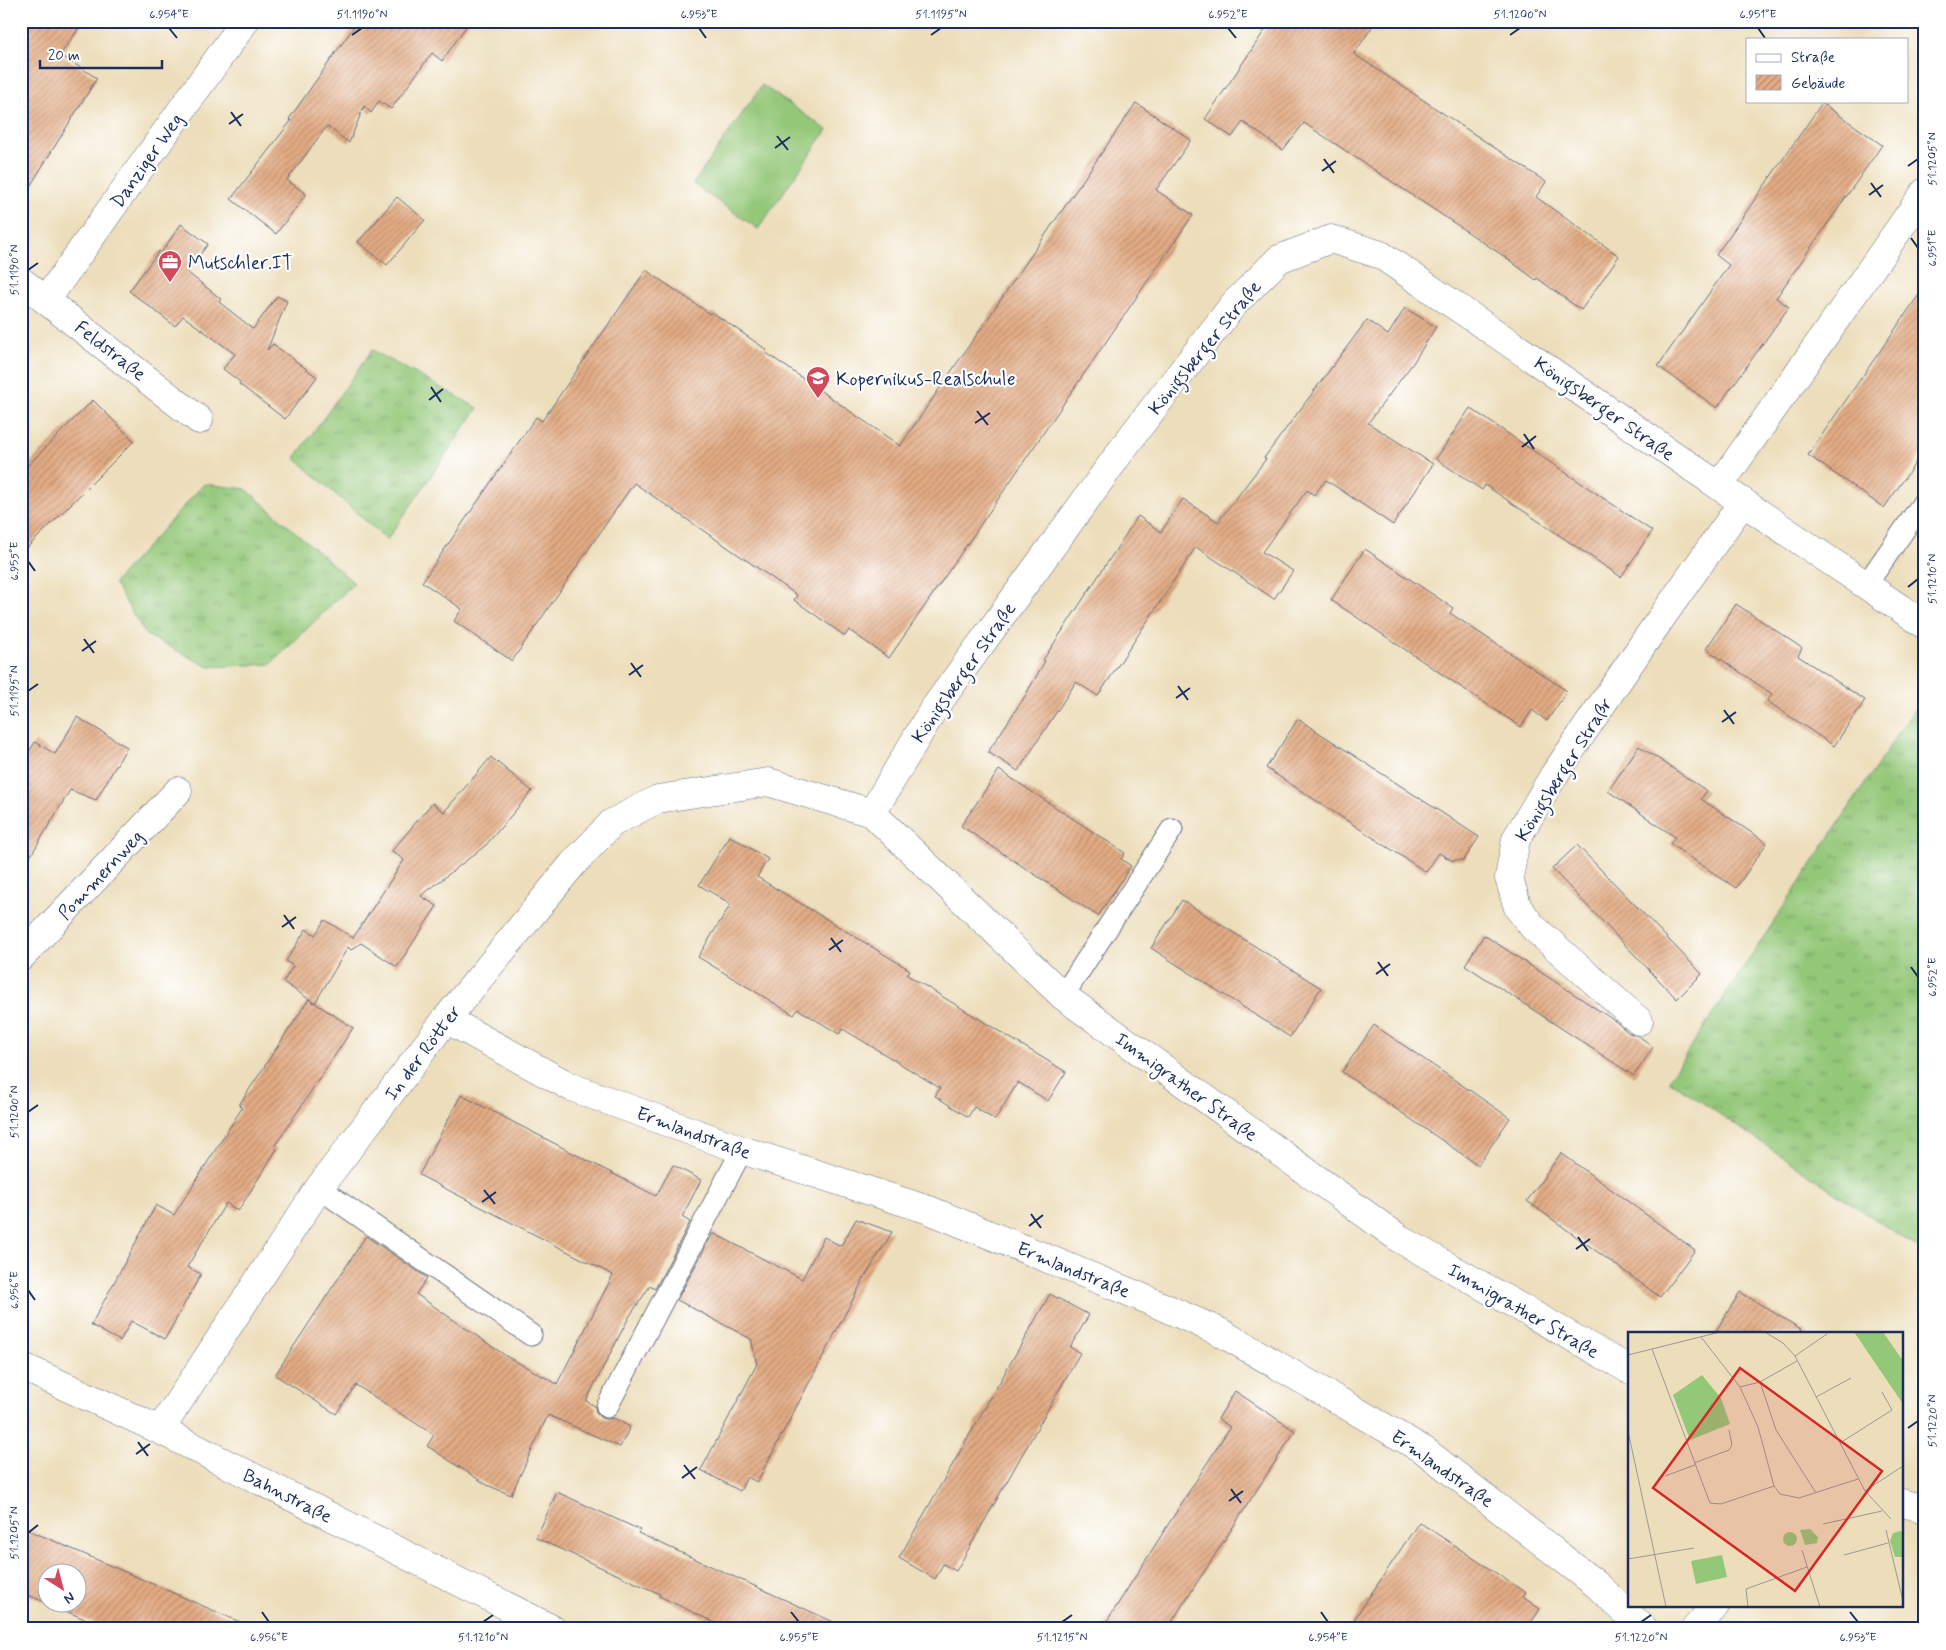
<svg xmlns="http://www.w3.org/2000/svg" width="1946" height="1650" font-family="Mynerve,sans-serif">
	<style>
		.grass { fill: url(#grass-tufts); stroke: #587c6c }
		.pitch { fill: #94c879; stroke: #587c6c }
		.building { fill: url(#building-hatch); fill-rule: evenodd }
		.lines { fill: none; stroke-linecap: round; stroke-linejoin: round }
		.lane-casing { stroke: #646c7f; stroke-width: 23 }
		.street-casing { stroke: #646c7f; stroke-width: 29 }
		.lane { stroke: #fff; stroke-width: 21 }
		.street { stroke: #fff; stroke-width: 28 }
		.ticks { fill: none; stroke: #1b2f5e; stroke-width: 2 }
		.labels { text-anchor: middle; stroke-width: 4.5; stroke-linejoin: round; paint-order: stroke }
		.street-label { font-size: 19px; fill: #1b2f5e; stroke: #fff }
		.poi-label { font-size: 19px; fill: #1b2f5e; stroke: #fff; text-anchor: start }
		.inset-road { fill: none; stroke: #999896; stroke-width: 1 }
		.view { fill: #d62828; fill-opacity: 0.15; stroke: #d62828; stroke-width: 2.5 }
		.inset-edge { fill: none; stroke: #1b2f5e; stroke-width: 2.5 }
		.neatline { fill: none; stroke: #1b2f5e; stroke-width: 2 }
		.ticks-label { font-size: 12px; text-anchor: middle; fill: #1b2f5e }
	</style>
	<defs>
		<pattern id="grass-tufts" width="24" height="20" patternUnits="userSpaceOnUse" patternTransform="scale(1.25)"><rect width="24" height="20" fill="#94c879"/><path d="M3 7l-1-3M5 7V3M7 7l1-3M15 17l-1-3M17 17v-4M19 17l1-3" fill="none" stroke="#78a366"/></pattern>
		<pattern id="building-hatch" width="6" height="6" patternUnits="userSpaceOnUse" patternTransform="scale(1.25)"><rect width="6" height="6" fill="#e3ab83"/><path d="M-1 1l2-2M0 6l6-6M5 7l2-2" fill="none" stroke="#b78c6e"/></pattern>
	</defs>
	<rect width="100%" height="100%" fill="#fff"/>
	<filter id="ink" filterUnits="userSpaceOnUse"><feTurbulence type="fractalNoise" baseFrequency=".02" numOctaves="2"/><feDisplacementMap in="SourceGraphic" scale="10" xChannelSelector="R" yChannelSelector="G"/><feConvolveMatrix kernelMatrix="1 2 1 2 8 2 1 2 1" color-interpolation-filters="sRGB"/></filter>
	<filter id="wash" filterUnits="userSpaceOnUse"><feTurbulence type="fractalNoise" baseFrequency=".0096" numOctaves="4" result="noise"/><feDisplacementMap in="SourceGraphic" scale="20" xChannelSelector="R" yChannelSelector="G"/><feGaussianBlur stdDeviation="1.12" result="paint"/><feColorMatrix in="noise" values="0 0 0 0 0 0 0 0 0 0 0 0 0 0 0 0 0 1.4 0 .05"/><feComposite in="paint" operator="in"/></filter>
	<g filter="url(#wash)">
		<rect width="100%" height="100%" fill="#eddebb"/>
		<!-- grass -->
		<g class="grass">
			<polygon points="372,350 478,408 387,540 295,458"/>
			<polygon points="204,484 246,489 354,583 271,664 209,667 146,635 114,583"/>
			<polygon points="1925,693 1925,1253 1669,1080"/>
		</g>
		<!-- pitch -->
		<polygon class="pitch" points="762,85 827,130 758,229 693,184"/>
		<g id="blocks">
			<!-- building -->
			<g class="building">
				<polygon points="21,21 84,21 60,55 97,78 21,201"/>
				<polygon points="358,21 470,21 442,61 432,53 391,109 379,101 371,113 364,106 349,143 327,126 287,180 306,194 276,234 231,199 291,121 289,119"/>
				<polygon points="1271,21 1376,21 1354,54 1546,182 1536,197 1619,256 1581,310 1537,278 1536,280 1505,257 1304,123 1283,150 1243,122 1232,137 1205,119"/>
				<polygon points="1136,103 1191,140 1156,190 1193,215 889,658 849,630 845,636 794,600 797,595 634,483 512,661 454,621 462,609 422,582 536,417 542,421 646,270 710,314 712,312 767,350 765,352 900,446"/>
				<polygon points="1822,103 1882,145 1776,298 1789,307 1717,408 1658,366 1729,265 1716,255"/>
				<polygon points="397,197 425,220 387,265 358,242"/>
				<polygon points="181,224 208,244 187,272 221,299 219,302 253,329 277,296 287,301 267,350 273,344 317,377 285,419 239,384 240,382 223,369 235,354 183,316 175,326 129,291 159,251 161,253"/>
				<polygon points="1925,286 1925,449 1884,508 1808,455"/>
				<polygon points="1405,308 1436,327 1413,363 1368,423 1433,464 1393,525 1326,480 1314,495 1307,490 1262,552 1293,571 1274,599 1196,547 1098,696 1076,682 1018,771 988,752 1025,696 1045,661 1043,660 1138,516 1161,532 1183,499 1218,522 1266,459 1264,458 1367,320 1388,335"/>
				<polygon points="93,400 134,441 21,554 21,472"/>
				<polygon points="1470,408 1652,531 1621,577 1485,485 1482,490 1436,459"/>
				<polygon points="1365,549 1453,608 1450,613 1567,691 1547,721 1532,710 1521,727 1331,600"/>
				<polygon points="1736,604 1802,648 1798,656 1865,700 1834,746 1767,701 1772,694 1706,649"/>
				<polygon points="77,717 127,747 96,800 70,790 21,872 21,765 35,742 55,754"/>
				<polygon points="1298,719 1479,837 1464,860 1451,860 1439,853 1426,872 1266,768"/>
				<polygon points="1639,746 1707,791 1701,799 1767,843 1736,888 1670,844 1675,837 1608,791"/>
				<polygon points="491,757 532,791 486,845 421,896 437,906 397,967 361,943 351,950 348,947 315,1003 283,982 293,966 286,961 306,929 315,935 325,920 353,938 404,860 392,851 432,803 444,812"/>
				<polygon points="999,770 1125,853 1121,859 1131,866 1098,916 961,826"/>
				<polygon points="730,836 768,859 757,877 910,970 907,975 1066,1072 1048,1101 1018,1082 995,1120 974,1107 968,1117 935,1096 940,1088 843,1029 839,1034 798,1009 794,1015 698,957 731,904 699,885"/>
				<polygon points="1577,845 1702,974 1677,999 1552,869"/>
				<polygon points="1182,900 1321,988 1290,1037 1151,948"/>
				<polygon points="1484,935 1615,1021 1629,1033 1639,1036 1653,1047 1634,1076 1465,965"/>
				<polygon points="309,999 353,1028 274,1147 277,1149 238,1211 226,1203 187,1267 201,1274 165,1339 131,1321 120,1341 91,1325 156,1205 174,1215 242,1108 239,1105"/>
				<polygon points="1374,1025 1510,1118 1478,1165 1342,1072"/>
				<polygon points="461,1095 656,1196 673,1165 701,1180 682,1217 690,1222 655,1289 650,1286 629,1317 586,1401 595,1406 596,1413 601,1418 607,1419 614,1418 630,1427 620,1447 548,1415 511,1495 487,1485 427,1446 434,1435 356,1385 336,1414 275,1375 366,1236 427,1278 416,1294 506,1356 557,1384 613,1275 419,1175"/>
				<polygon points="1561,1153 1695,1250 1660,1297 1527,1201"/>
				<polygon points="856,1219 892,1232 862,1282 757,1482 747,1477 740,1491 701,1470 757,1364 751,1339 677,1300 713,1233 802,1279 824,1237 841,1246"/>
				<polygon points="1740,1292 1809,1334 1714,1334"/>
				<polygon points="1050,1294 1089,1315 1070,1347 1080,1353 956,1571 943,1564 935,1579 899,1558"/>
				<polygon points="1235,1391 1295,1431 1167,1629 1102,1629 1230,1427 1218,1419"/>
				<polygon points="557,1492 640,1530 638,1533 849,1629 728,1629 659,1596 660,1594 536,1538"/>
				<polygon points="1419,1522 1526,1593 1523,1597 1540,1609 1527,1629 1348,1629"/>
				<path d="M21,1527L47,1538L256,1629H108L59,1608L21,1592ZM48,1572H78V1602H48Z"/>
			</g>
		</g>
	</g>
	<g filter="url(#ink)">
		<use href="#blocks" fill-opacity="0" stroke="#646c7f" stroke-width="1"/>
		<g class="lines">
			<!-- lane casing -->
			<g class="lane-casing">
				<g id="lane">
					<polyline points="1866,585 1925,500"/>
					<polyline points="1063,996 1172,829"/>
					<polyline points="319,1188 531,1335"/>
					<polyline points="607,1407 742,1150"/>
				</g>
			</g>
			<!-- street casing -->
			<g class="street-casing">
				<g id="street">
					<polyline points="21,281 199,420"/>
					<polyline points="46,300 245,21"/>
					<polyline points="1719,486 1925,192"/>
					<polyline points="872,813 933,710 1135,432 1234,304 1279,259 1331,239 1381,255 1719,486 1925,625"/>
					<polyline points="21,957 178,791"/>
					<polyline points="446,1019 571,1087 742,1150 929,1210 1141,1297 1220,1332 1425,1451 1597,1585 1644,1629"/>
					<polyline points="1639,1021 1534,928 1518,908 1509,878 1516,839 1554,775 1643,644 1743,502"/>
					<polyline points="21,1366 160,1430 552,1629"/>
					<polyline points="160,1430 319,1188 446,1019 572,865 612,823 658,799 768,782 872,813 1063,996 1400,1239 1630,1370"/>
					<polyline points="1902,1503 1925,1509"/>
					<polyline points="1695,1629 1715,1606"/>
				</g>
			</g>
			<!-- lane -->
			<use href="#lane" class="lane"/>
			<!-- street -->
			<use href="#street" class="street"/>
		</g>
	</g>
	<!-- ticks -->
	<path class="ticks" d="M169,28L177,38M699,28L706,38M1228,28L1236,38M1758,28L1765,38M352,35L362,28M931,35L941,28M1510,35L1520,28M231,112L241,126M229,124L243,114M777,136L788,150M775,148L790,137M1324,159L1334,173M1908,166L1918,159M1322,171L1336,161M1871,183L1881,197M1869,195L1883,185M1911,238L1918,248M28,270L38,263M431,387L441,402M429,400L443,389M977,411L988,425M975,423L990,413M1524,434L1534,449M1522,447L1536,436M28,561L35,571M1908,587L1918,579M84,639L94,653M82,651L96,641M631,663L641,677M629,675L643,665M1178,686L1188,700M28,691L38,684M1176,698L1190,688M1724,710L1734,724M1722,722L1736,712M284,915L294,929M282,927L296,917M831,938L841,952M829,950L843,940M1378,962L1388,976M1911,967L1918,977M1376,974L1390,964M28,1112L38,1105M484,1190L495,1204M482,1202L496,1192M1031,1214L1041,1228M1029,1226L1043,1215M1578,1237L1588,1251M1576,1249L1590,1239M28,1290L35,1300M1908,1428L1918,1421M138,1442L148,1456M136,1454L150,1444M684,1465L695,1479M682,1478L697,1467M1231,1489L1241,1503M1229,1501L1243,1491M28,1533L38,1525M262,1612L269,1622M791,1612L799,1622M1321,1612L1328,1622M1850,1612L1858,1622M483,1622L493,1615M1062,1622L1072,1615M1641,1622L1651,1615"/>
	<!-- icons -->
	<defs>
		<g id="office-pin" transform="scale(1.25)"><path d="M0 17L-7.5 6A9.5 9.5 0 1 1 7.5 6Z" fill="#d1495b" stroke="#fff"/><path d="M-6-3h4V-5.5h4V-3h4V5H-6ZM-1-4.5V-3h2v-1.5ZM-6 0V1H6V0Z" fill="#fff"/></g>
		<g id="school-pin" transform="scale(1.25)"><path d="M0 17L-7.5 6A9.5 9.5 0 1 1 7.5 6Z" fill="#d1495b" stroke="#fff"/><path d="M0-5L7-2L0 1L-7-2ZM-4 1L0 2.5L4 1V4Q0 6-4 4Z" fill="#fff"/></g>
	</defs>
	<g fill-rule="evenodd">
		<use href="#office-pin" x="170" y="262"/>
		<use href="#school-pin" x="818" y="378"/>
	</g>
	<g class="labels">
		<!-- street labels -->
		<g class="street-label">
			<text transform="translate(146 160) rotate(-55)" y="7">Danziger Weg</text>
			<text transform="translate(1204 347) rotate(-51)" y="7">Königsberger Straße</text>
			<text transform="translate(111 350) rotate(38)" y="7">Feldstraße</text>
			<text transform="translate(1605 408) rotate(35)" y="7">Königsberger Straße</text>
			<text transform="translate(963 672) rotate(-55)" y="7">Königsberger Straße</text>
			<text transform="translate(1563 769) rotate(-58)" y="7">Königsberger Straßr</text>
			<text transform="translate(100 874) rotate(-47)" y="7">Pommernweg</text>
			<text transform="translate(422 1052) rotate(-53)" y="7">In der Rötter</text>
			<text transform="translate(1187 1086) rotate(36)" y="7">Immigrather Straße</text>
			<text transform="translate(694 1132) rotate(20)" y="7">Ermlandstraße</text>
			<text transform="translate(1074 1269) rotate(22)" y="7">Ermlandstraße</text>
			<text transform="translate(1524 1310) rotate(30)" y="7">Immigrather Straße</text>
			<text transform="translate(1443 1468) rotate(35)" y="7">Ermlandstraße</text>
			<text transform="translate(288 1495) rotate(27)" y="7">Bahnstraße</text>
		</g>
		<!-- poi labels -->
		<g class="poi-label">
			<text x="188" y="269">Mutschler.IT</text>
			<text x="836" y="385">Kopernikus-Realschule</text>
		</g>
	</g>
	<!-- overview -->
	<g transform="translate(1628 1332)">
		<rect width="275" height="275" fill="#eddebb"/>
		<path d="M74,43L93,66L102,92L62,108L45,63ZM182,197L190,205L189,211L177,213L172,198ZM155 207a7 7 0 1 1 14 0a7 7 0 1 1-14 0Z" fill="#94c879"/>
		<path d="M226,0H255L275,29V72ZM272,199L275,200V225H267L262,209L265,201Z" fill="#94c879"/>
		<path d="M94,223L99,245L68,252L63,229Z" fill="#94c879"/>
		<path class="inset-road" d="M137,0L155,11L167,24L237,159L263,187M73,5L112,55L130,95L146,154L152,162L171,166L230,147M24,17L82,171L93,172L146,154M0,23L92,0M167,24L199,2M132,50L148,98L188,161M112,55L132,50L169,29M188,65L223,46M0,99L38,275M212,111L264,78L254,60M66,131L101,118L104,113L101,98M37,144L67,133M237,159L275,134M195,192L254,179M258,198L275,269M174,218L192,275M216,223L260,211M0,227L66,216M120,275L118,257L179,235"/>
		<path class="view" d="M112,36L254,139L167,259L25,156Z"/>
		<rect width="275" height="275" class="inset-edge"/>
	</g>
	<!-- margin -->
	<rect width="1946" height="1650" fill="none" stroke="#fff" stroke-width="55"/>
	<!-- legend -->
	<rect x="1746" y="38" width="162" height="65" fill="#ffffff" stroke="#a4acbf"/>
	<rect x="1756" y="54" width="25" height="8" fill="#ffffff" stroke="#a4acbf"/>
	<text x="1791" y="62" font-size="15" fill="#1b2f5e">Straße</text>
	<rect x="1756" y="75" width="25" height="15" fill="url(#building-hatch)" stroke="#a4acbf"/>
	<text x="1791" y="88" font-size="15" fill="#1b2f5e">Gebäude</text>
	<!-- north arrow -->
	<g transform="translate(62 1588) rotate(144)"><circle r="24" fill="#ffffff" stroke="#a4acbf"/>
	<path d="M0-4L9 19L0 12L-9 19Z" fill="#d1495b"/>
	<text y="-8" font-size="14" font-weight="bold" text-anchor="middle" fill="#1b2f5e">N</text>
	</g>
	<!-- scale -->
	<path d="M40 60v8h122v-8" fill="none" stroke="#1b2f5e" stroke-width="2.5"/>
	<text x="48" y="60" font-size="15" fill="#1b2f5e" stroke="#ffffff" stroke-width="4" paint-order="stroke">20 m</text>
	<rect x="28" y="28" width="1890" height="1594" class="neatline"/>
	<g class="ticks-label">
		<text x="169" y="18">6.954°E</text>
		<text x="362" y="18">51.1190°N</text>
		<text x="699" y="18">6.953°E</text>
		<text x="941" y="18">51.1195°N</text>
		<text x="1228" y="18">6.952°E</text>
		<text x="1520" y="18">51.1200°N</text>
		<text x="1758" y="18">6.951°E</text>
		<text transform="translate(1932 159) rotate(-90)" y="4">51.1205°N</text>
		<text transform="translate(1932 248) rotate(-90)" y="4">6.951°E</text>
		<text transform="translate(14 270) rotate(-90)" y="4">51.1190°N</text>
		<text transform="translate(14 561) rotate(-90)" y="4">6.955°E</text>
		<text transform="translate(1932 579) rotate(-90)" y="4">51.1210°N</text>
		<text transform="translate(14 691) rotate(-90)" y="4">51.1195°N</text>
		<text transform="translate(1932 977) rotate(-90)" y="4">6.952°E</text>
		<text transform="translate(14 1112) rotate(-90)" y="4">51.1200°N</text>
		<text transform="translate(14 1290) rotate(-90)" y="4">6.956°E</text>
		<text transform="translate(1932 1421) rotate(-90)" y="4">51.1220°N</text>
		<text transform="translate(14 1533) rotate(-90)" y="4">51.1205°N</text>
		<text x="269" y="1641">6.956°E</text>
		<text x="483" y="1641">51.1210°N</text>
		<text x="799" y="1641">6.955°E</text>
		<text x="1062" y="1641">51.1215°N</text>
		<text x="1328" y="1641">6.954°E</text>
		<text x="1641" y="1641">51.1220°N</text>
		<text x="1858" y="1641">6.953°E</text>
	</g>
</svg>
